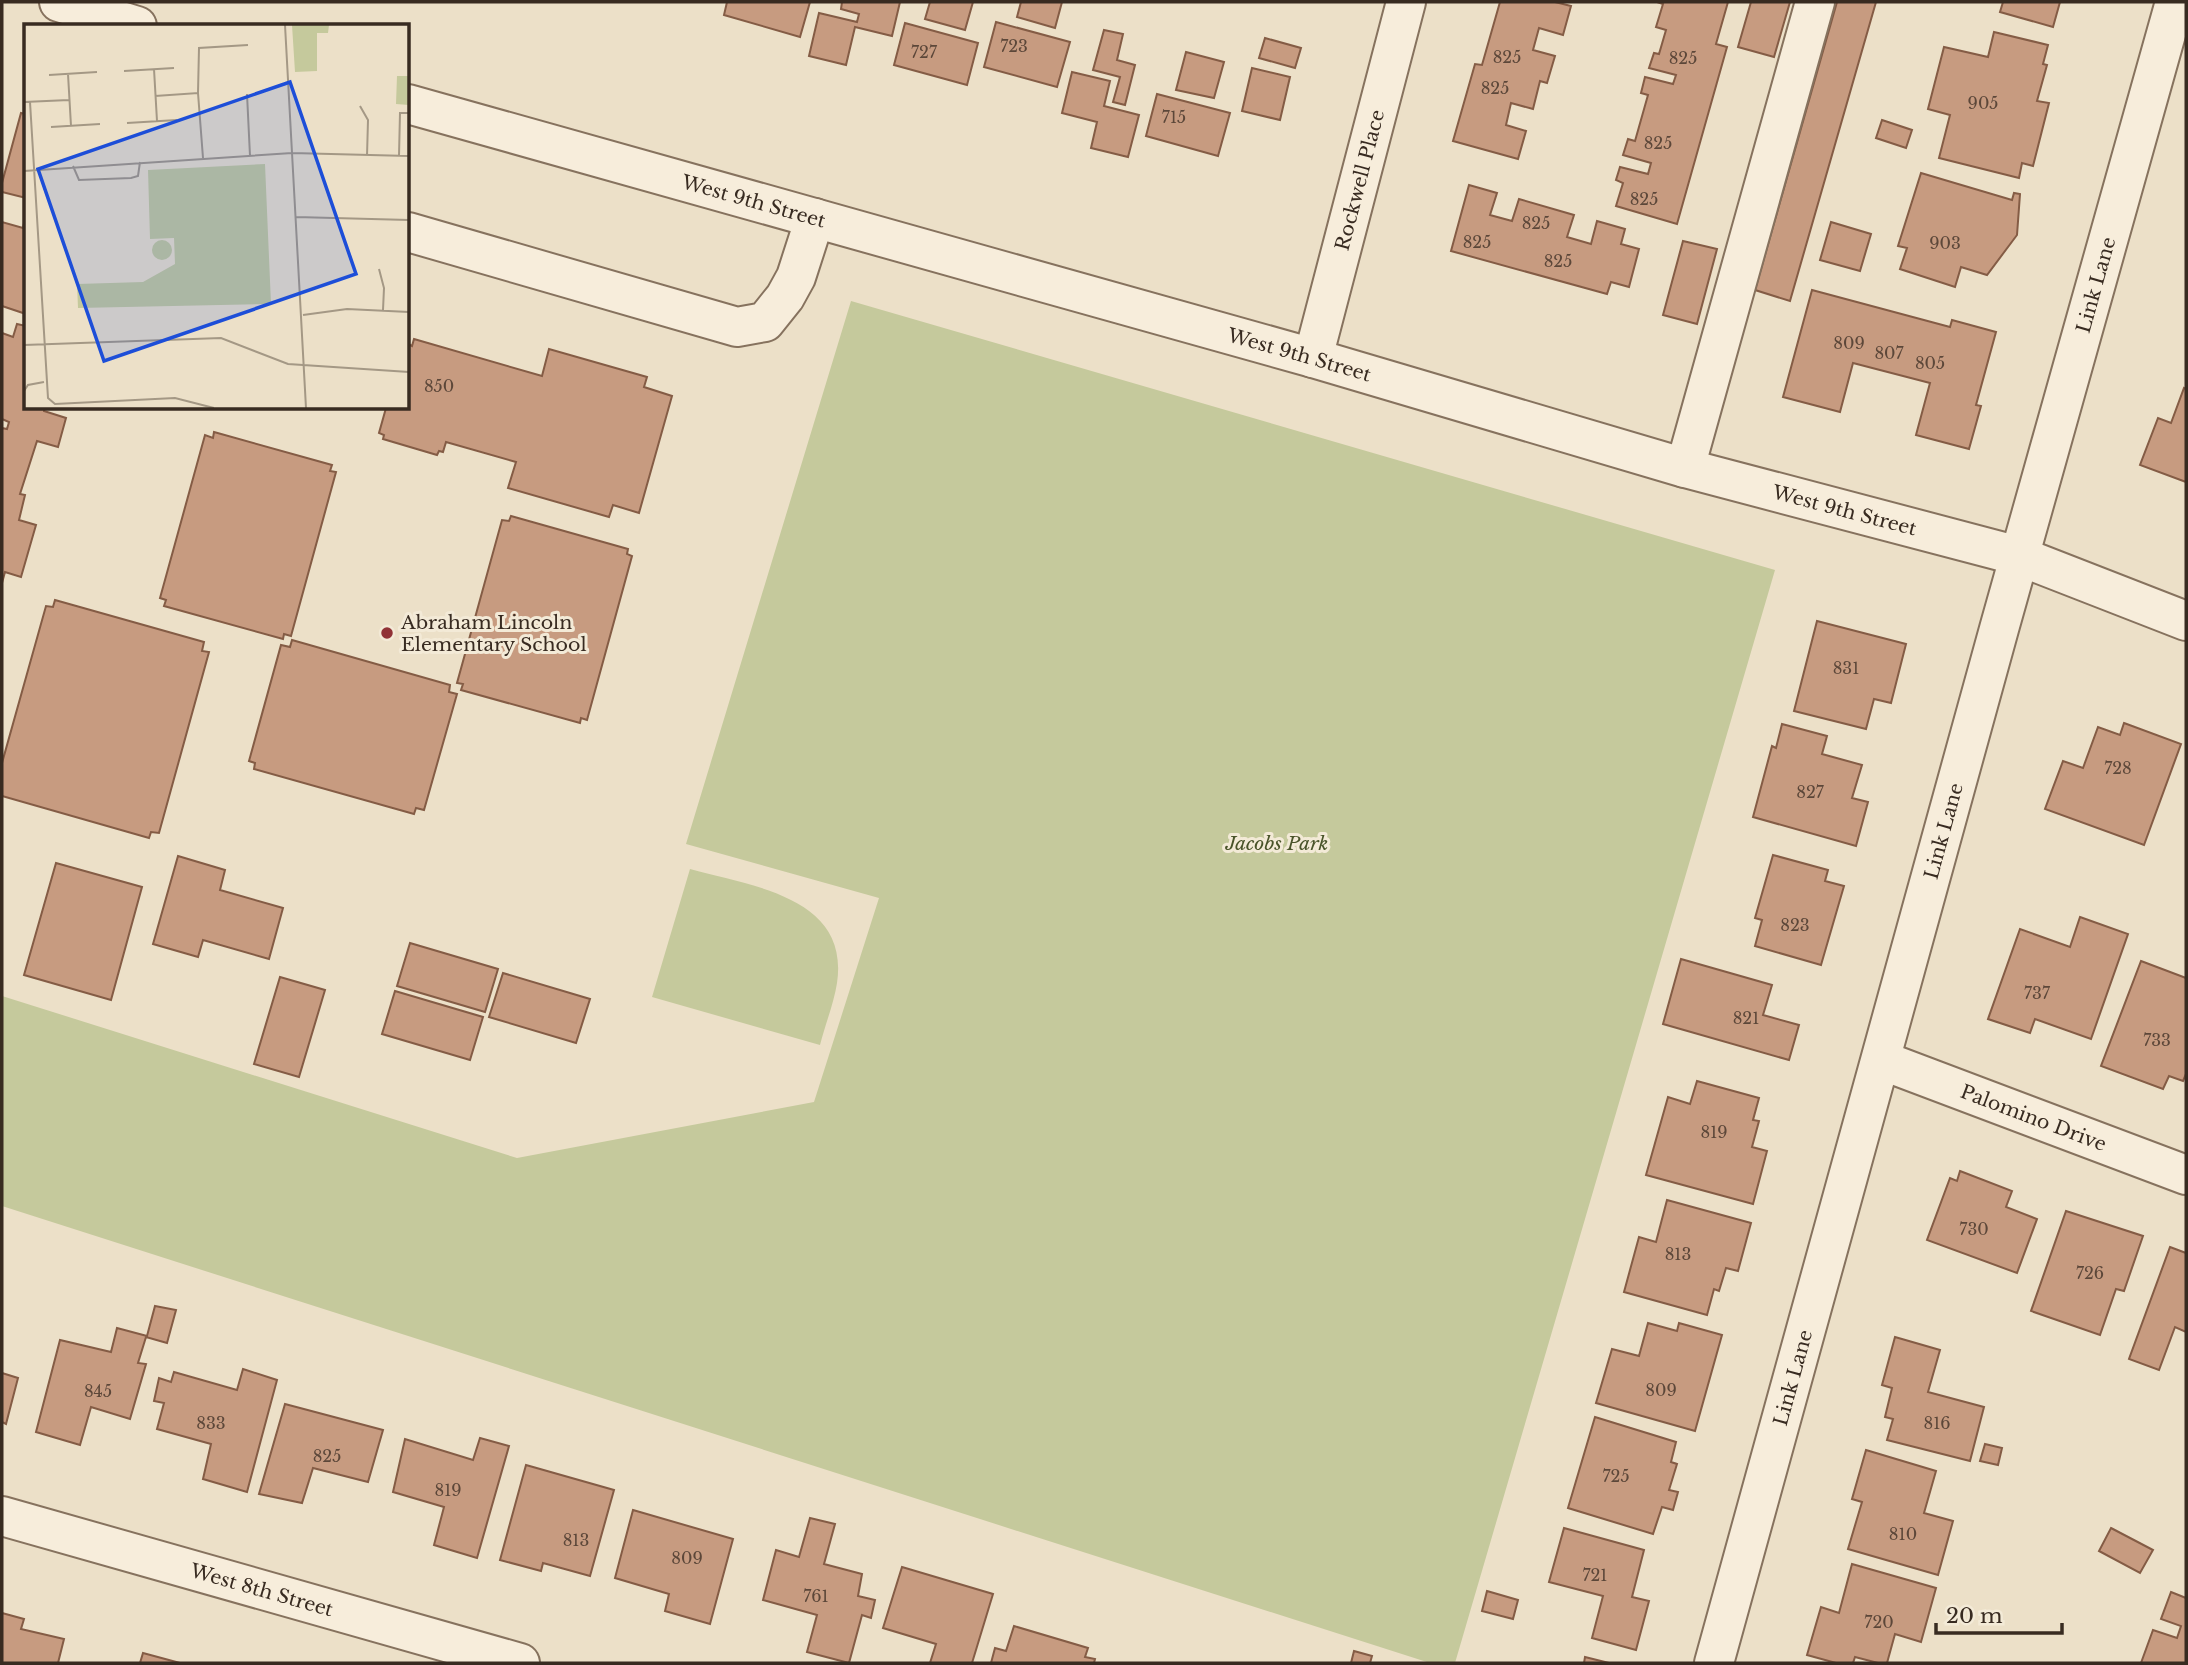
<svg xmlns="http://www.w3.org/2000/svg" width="2188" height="1665" font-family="'Libre Baskerville',serif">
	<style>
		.green { fill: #c5c99c }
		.building { fill: #c79b80; stroke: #845c45; stroke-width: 2 }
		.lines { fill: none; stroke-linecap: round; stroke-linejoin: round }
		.minor-casing { stroke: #86725e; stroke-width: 42 }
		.minor { stroke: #f7eddb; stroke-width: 38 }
		.poi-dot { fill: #913236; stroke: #f3ead7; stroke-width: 2.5 }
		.labels { text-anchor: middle; stroke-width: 6; stroke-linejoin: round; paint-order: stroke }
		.number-label { font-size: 16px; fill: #5c4739 }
		.street-label { font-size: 19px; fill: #382b21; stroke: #f3ead7 }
		.poi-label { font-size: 19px; fill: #382b21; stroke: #f3ead7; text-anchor: start }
		.park-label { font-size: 19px; font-style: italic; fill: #495329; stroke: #f3ead7 }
		.inset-road { fill: none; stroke: #a49885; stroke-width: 2 }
		.view { fill: #1d4ed8; fill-opacity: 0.15; stroke: #1d4ed8; stroke-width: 3.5 }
		.inset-edge { fill: none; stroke: #382b21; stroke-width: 3.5 }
	</style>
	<rect width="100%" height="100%" fill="#ece0c8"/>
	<!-- green -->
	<g class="green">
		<polygon points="851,301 1775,570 1455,1663 1430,1663 2,1206 2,996 517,1158 814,1102 879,898 686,844"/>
		<path d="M690,869C750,886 850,896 837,983C834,1003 825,1025 820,1045L652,997Z"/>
	</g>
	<!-- building -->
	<g class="building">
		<polygon points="727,2 810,2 800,37 724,15"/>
		<polygon points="842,2 900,2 892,36 855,27 846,65 809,56 819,13 857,22 859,14 841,9"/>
		<polygon points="930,2 973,2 965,30 925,19"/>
		<polygon points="1021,2 1062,2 1055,28 1017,17"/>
		<polygon points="1500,2 1555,2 1571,6 1563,35 1539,28 1533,50 1555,56 1547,83 1540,81 1533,109 1511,103 1506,125 1526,131 1518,159 1453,141 1475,64 1482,65"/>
		<polygon points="1657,2 1728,2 1716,44 1727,47 1677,224 1616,206 1623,183 1616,180 1620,167 1648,174 1651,163 1623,155 1628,139 1635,141 1648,95 1641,93 1645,77 1673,84 1676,75 1649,68 1654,53 1659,54 1666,30 1656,27 1663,4"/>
		<polygon points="1751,2 1790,2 1774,57 1738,47"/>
		<polygon points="1837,2 1876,2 1790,301 1755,290"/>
		<polygon points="2000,2 2060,2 2053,27 2000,12 2003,2"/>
		<polygon points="996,22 1070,42 1057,87 984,67"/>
		<polygon points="905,23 978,43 967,85 894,65"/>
		<polygon points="1104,30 1123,34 1117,60 1135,65 1125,105 1113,102 1120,77 1093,70"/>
		<polygon points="1994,32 2048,45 2043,64 2047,65 2037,101 2049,103 2033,166 2022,163 2019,178 1939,158 1950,115 1928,109 1944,47 1988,57"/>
		<polygon points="1265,38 1301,48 1295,68 1259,58"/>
		<polygon points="1186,52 1224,62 1214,98 1176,90"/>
		<polygon points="1252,68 1290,77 1280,120 1242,111"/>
		<polygon points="1072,72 1110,81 1104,106 1139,115 1128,157 1091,148 1097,122 1062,113"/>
		<polygon points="1157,94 1230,113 1218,156 1146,136"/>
		<polygon points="21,113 26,114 26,198 2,192 2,183"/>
		<polygon points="1882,120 1912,130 1906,148 1876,138"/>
		<polygon points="1921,173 2012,200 2014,193 2020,194 2017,235 1987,275 1961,267 1955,287 1900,269 1907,248 1898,246"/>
		<polygon points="1469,185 1497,193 1490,215 1512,221 1519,199 1574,215 1567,237 1591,244 1597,221 1625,229 1621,244 1639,249 1629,287 1611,282 1607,294 1451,251"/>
		<polygon points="26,214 26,314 2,306 2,222 23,228"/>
		<polygon points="1831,222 1871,234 1860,271 1820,260"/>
		<polygon points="1683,241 1717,249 1697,324 1663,315"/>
		<polygon points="1812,290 1950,327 1952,320 1996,332 1976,405 1981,406 1969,449 1916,435 1930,383 1853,363 1840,412 1783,397"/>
		<polygon points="17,324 26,326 26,408 44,408 44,411 66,418 58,447 37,441 20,494 25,495 19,520 36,525 21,577 5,572 2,583 2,428 7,429 9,422 2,419 2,333 13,337"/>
		<polygon points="414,339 542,376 549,349 647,377 644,387 672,396 639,513 613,505 609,517 508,488 516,462 446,442 443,452 439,451 437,455 383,439 384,435 379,433 386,408 408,408 408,344 412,346"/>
		<polygon points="2184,388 2186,389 2186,482 2140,465 2158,418 2171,423"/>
		<polygon points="214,432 332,465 330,471 336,472 291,636 284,634 283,639 164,606 166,600 160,598 205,435 213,438"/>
		<polygon points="511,516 628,549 627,554 632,556 587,720 581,718 580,723 461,690 463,684 457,683 502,520 509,521"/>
		<polygon points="55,600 204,642 202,651 209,652 159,833 151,832 149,838 2,796 2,763 46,606 53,607"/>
		<polygon points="1817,621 1906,644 1891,703 1874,699 1866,729 1794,711"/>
		<polygon points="292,640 450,685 449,692 457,694 424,810 416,808 414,814 254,769 255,763 249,761 281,645 290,647"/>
		<polygon points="2124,723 2181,744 2144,845 2045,809 2063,761 2083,768 2098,727 2120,735"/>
		<polygon points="1782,724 1827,736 1822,754 1862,765 1852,798 1868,802 1856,846 1753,817 1772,746 1776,748"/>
		<polygon points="1773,855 1828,870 1825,881 1844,886 1821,965 1755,946 1762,920 1755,918"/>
		<polygon points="178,856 225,870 220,890 283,908 269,959 203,940 198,957 153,944"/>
		<polygon points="56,863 142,887 111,1000 24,975"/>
		<polygon points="2080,917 2128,934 2091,1039 2035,1019 2030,1033 1988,1019 2020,929 2070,947"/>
		<polygon points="410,943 498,969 485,1012 397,986"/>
		<polygon points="1681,959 1772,985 1763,1015 1799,1025 1789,1060 1663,1024"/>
		<polygon points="2141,961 2186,978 2186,1074 2183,1081 2169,1076 2163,1089 2101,1066"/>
		<polygon points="503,973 590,999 576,1043 489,1017"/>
		<polygon points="280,977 325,990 299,1077 254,1064"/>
		<polygon points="395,991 483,1017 470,1060 382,1034"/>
		<polygon points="1697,1081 1759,1098 1753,1120 1759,1121 1752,1147 1767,1151 1753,1204 1646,1175 1668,1097 1690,1104"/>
		<polygon points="1960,1171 2012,1191 2006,1207 2037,1219 2017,1273 1927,1240 1950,1178 1957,1181"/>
		<polygon points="1667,1200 1751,1223 1738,1271 1726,1268 1719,1291 1714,1289 1707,1315 1624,1292 1639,1237 1656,1242"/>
		<polygon points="2066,1211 2143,1236 2124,1291 2116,1289 2100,1335 2031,1311"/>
		<polygon points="2170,1247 2186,1253 2186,1332 2175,1327 2159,1370 2129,1359"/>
		<polygon points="155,1306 176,1310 167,1343 146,1337 138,1363 146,1364 130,1419 91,1407 80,1445 36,1432 60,1340 111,1352 117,1328 147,1336"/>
		<polygon points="1648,1323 1677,1331 1679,1323 1722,1335 1695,1431 1596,1403 1612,1349 1639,1356"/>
		<polygon points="1895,1337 1940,1350 1928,1392 1984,1407 1970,1461 1887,1440 1893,1419 1885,1417 1892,1388 1882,1385"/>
		<polygon points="243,1369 277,1380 247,1492 203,1479 211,1444 157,1429 164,1403 154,1401 159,1378 171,1382 174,1372 237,1390"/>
		<polygon points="2,1373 18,1378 6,1424 2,1422"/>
		<polygon points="285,1404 383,1430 368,1482 313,1468 302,1503 259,1494"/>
		<polygon points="1595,1417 1676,1442 1671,1462 1677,1464 1669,1490 1678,1492 1673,1510 1662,1507 1653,1534 1568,1508"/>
		<polygon points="480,1438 509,1446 477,1558 434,1545 444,1507 393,1492 405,1439 473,1460"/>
		<polygon points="1985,1444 2002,1448 1998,1465 1980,1461"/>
		<polygon points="1866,1450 1936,1471 1924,1513 1953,1521 1938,1575 1848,1549 1862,1502 1852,1499"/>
		<polygon points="526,1465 614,1490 590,1576 543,1563 541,1571 500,1560"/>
		<polygon points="633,1510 733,1539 710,1624 665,1611 669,1594 615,1578"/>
		<polygon points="810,1518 835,1524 824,1564 862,1574 858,1596 875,1600 871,1618 862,1615 849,1663 807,1652 817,1615 763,1600 776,1550 799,1557"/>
		<polygon points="1564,1528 1644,1550 1632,1597 1649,1601 1636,1650 1592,1638 1603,1596 1549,1582"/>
		<polygon points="2111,1528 2153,1550 2140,1573 2099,1551"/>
		<polygon points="1852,1564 1936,1588 1921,1642 1895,1634 1887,1663 1878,1663 1855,1657 1853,1663 1836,1663 1807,1655 1821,1607 1839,1613"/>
		<polygon points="902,1567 993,1594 972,1663 930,1663 936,1644 883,1628"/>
		<polygon points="1487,1591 1518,1600 1513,1619 1482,1611"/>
		<polygon points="2171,1592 2186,1598 2186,1663 2141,1663 2153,1630 2177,1638 2181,1626 2161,1619"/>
		<polygon points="2,1613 24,1619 21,1629 64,1639 58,1663 2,1663"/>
		<polygon points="1014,1626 1088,1648 1085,1657 1095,1659 1094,1663 991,1663 995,1648 1006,1651"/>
		<polygon points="1354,1651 1372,1656 1370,1663 1351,1663"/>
		<polygon points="143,1653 180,1663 140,1663"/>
		<polygon points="1585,1657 1609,1663 1584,1663"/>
	</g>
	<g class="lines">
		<!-- minor casing -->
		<g class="minor-casing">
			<g id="minor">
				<polyline points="59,2 137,26"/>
				<path id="s1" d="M408,104L1313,358L1685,468L2019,556L2186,621"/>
				<polyline points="408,232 737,327 765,322 785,297 796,277 815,218"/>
				<path id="s2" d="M1313,358L1406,2"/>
				<polyline points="1685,468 1815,2"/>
				<path id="s3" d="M1881,1060L2186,1175"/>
				<path id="s4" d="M2,1516L520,1663"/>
				<path id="s5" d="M1714,1663L1999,629L2175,2"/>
			</g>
		</g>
		<!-- minor -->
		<use href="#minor" class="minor"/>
	</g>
	<!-- markers -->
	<circle class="poi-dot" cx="387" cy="633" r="7"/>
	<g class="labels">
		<!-- number labels -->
		<g class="number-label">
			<text x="1014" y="52">723</text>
			<text x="924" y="58">727</text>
			<text x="1507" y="63">825</text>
			<text x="1683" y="64">825</text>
			<text x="1495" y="94">825</text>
			<text x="1983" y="109">905</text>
			<text x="1174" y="123">715</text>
			<text x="1658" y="149">825</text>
			<text x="1644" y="205">825</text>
			<text x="1536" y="229">825</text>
			<text x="1477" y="248">825</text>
			<text x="1945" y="249">903</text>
			<text x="1558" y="267">825</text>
			<text x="1849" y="349">809</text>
			<text x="1889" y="359">807</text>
			<text x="1930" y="369">805</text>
			<text x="439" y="392">850</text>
			<text x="1846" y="674">831</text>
			<text x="2118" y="774">728</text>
			<text x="1810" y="798">827</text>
			<text x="1795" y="931">823</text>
			<text x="2037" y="999">737</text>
			<text x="1746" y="1024">821</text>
			<text x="2157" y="1046">733</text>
			<text x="1714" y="1138">819</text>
			<text x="1974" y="1235">730</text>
			<text x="1678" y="1260">813</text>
			<text x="2090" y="1279">726</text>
			<text x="1661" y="1396">809</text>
			<text x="98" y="1397">845</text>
			<text x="211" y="1429">833</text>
			<text x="1937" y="1429">816</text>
			<text x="327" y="1462">825</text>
			<text x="1616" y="1482">725</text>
			<text x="448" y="1496">819</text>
			<text x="1903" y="1540">810</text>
			<text x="576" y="1546">813</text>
			<text x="687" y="1564">809</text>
			<text x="1595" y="1581">721</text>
			<text x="816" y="1602">761</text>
			<text x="1879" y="1628">720</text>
		</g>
		<!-- street labels -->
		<g class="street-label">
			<text dy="7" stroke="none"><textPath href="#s2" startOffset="184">Rockwell Place</textPath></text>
			<text dy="7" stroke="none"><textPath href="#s1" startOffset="359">West 9th Street</textPath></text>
			<text dy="7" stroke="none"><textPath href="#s5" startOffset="1430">Link Lane</textPath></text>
			<text dy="7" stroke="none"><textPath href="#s1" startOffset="926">West 9th Street</textPath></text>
			<text dy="7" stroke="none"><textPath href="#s1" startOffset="1493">West 9th Street</textPath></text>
			<text dy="7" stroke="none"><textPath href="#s5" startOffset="863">Link Lane</textPath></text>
			<text dy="7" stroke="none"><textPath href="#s3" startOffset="163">Palomino Drive</textPath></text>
			<text dy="7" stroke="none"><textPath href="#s5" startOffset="296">Link Lane</textPath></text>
			<text dy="7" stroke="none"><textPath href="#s4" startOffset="270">West 8th Street</textPath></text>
		</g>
		<!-- poi labels -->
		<g class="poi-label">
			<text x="401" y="629">Abraham Lincoln<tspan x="401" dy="22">Elementary School</tspan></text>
		</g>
		<!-- park labels -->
		<g class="park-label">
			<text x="1277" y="850">Jacobs Park</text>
		</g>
	</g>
	<!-- overview -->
	<g transform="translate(24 24)">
		<rect width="385" height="385" fill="#ece0c8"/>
		<path d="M268,1H305L304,9H293V47L271,48ZM373,52H385V81L372,80ZM241,140L247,280L54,284L53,260L119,258L151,240L150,214L126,215L124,146ZM128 226a10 10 0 1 1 20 0a10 10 0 1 1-20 0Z" fill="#c5c99c"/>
		<path class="inset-road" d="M261,1L282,384M130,45L133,97M100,47L150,44M44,50L47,102M25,51L73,48M174,69L175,24L224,21M223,70L226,132M131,72L174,69L179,134M0,78L45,76M6,78L24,374L31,380L151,374L190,384M336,82L344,96L343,132M103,99L153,96M27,103L76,100M375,132L376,89H385M49,142L55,156L107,154L114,152L116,138M0,147L268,129L385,132M272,193L385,196M355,245L360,264L359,286M279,291L323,285L385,288M0,321L197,314L264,340L385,348M0,367L4,361L20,358"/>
		<path class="view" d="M266,58L332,250L80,337L14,145Z"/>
		<rect width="385" height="385" class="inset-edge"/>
	</g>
	<!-- border -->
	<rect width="2188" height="1665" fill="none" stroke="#382b21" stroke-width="7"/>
	<!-- scale -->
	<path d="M1936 1623v10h126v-10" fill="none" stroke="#382b21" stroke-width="3.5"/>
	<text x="1946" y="1623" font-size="21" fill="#382b21" stroke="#f3ead7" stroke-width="5" paint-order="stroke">20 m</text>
</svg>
